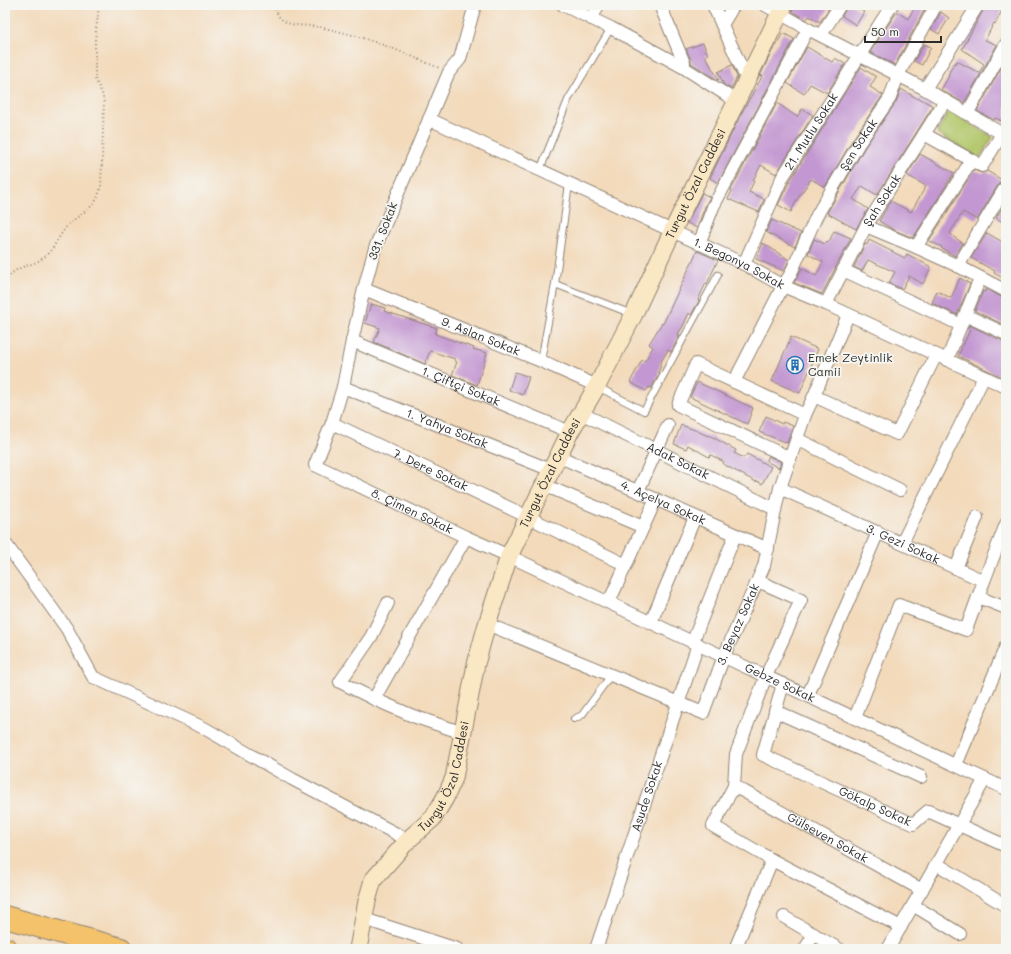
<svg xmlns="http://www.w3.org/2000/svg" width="1011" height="954" font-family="Mali,sans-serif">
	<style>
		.green { fill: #b2c76b; stroke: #6e794b }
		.building { fill: #c397d1 }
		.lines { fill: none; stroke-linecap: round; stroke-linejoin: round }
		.lane-casing { stroke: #8f8273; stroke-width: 8 }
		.street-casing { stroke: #8f8273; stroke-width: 14 }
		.secondary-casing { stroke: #8f8273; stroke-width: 19 }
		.highway-casing { stroke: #8f8273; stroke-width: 24 }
		.path { stroke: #8f8273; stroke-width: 2; stroke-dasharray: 1 3; stroke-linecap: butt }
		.lane { stroke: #fff; stroke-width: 6 }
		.street { stroke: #fff; stroke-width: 12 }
		.secondary { stroke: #fae7c3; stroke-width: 17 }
		.highway { stroke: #f3c26a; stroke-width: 22 }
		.labels { text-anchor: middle; stroke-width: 3.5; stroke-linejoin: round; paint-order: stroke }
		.street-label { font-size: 12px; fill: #2b2b2b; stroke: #f6f6f2 }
		.poi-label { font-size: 12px; fill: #2b2b2b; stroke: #f6f6f2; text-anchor: start }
	</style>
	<rect width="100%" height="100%" fill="#f6f6f2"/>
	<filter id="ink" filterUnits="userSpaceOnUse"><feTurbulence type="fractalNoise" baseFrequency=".025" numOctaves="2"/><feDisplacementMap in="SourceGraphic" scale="8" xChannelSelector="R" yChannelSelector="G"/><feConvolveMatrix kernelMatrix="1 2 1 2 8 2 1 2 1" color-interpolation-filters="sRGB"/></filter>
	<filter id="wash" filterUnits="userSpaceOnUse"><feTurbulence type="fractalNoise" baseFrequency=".012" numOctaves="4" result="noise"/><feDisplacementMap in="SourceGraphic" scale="16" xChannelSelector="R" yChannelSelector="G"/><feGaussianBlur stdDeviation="0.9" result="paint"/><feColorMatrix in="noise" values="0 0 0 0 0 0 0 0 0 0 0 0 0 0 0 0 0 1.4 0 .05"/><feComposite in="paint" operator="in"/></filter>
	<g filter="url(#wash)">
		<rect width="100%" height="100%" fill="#f3dabb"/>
		<!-- green -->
		<polygon class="green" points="949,111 993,137 979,158 937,133"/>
		<g id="blocks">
			<!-- building -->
			<g class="building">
				<polygon points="795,5 831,5 820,22 809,16 806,20 792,11"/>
				<polygon points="847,5 852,5 864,12 856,25 842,16 846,9"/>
				<polygon points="916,5 927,5 895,65 870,52 897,12 908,19"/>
				<polygon points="986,5 1005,5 995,24 994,23 985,40 997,45 964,103 941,90 949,76 948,75 954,63 955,64 957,61 979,73 984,64 962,49"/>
				<polygon points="941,12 949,18 939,34 931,29"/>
				<polygon points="783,33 794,39 718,183 710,178 741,114 763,75 760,76 773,49 774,49"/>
				<polygon points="703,43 708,55 705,56 719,80 718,80 691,63 691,60 686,49"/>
				<polygon points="924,44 931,47 922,65 914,61"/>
				<polygon points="807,47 832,62 835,58 845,64 827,93 810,84 804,94 787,83"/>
				<polygon points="1006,59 1006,123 995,118 994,120 977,111"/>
				<polygon points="732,65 737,77 731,89 724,85 718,72"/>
				<polygon points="861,67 876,77 870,87 883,95 853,139 825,187 811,179 796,201 791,212 778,205 789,182"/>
				<polygon points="901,89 918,99 919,98 933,106 877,195 862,186 853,199 868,209 856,229 827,213 865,147 896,102"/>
				<polygon points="777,103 797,117 802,109 813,115 776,174 761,165 753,180 754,181 749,192 764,199 759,212 728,199 732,191 731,190"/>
				<polygon points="920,154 954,173 913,238 894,230 879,221 891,201 911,212 926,186 907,175"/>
				<polygon points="974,170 982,173 987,171 1002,180 1000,182 977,220 963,212 950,233 955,238 963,243 955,256 941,248 942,247 929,241"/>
				<polygon points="702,193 710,197 706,204 697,228 687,223"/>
				<polygon points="1006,201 1006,224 996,218"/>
				<polygon points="772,220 801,233 795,247 766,232"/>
				<polygon points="834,231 851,238 822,294 794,283 802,268 816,276 823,262 808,254 814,239 825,244 827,241 829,242"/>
				<polygon points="987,233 1006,244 1006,280 994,273 995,271 971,258"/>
				<polygon points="869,240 905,258 907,254 931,267 923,284 909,276 902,289 889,283 895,272 868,260 862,271 854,267 865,244 867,245"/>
				<polygon points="763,243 789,260 784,271 756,259"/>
				<polygon points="697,251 718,260 707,284 706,283 698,300 699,301 691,315 689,313 683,326 678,334 680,335 671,352 668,350 659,365 661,366 658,372 660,373 651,388 649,387 646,391 630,382 642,360 645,361 653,347 649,344 662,323 663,324"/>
				<polygon points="960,278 970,284 957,315 932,303 937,291 951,298"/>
				<polygon points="986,289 1003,298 1006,298 1006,326 975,311 983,291 985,292"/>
				<polygon points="371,304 385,308 384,311 437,328 435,334 474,348 473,349 487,353 477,385 452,375 457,362 455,361 455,359 430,351 425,364 374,342 380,328 365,323"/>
				<polygon points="969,325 1003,341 1006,341 1006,379 958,356 970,330 968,328"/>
				<polygon points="791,337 818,349 800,393 772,381"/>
				<polygon points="515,372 529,377 523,395 509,390"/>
				<polygon points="697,382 753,408 747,424 690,397"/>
				<polygon points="766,416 782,424 783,422 793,426 787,443 759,432"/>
				<polygon points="681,425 695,430 708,436 709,435 736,450 734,453 744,458 747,454 771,467 762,484 757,481 756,482 723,464 724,462 711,455 709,457 688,445 686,449 674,444"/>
				<polygon points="769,456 781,462 779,468 766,461"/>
			</g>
		</g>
	</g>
	<g filter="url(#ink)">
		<use href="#blocks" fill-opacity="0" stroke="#8f8273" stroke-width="1"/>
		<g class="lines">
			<!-- lane casing -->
			<g class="lane-casing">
				<g id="lane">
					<polyline points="540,170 568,100 611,28"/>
					<polyline points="555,284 632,314"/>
					<polyline points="541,361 555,284 569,184"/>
					<polyline points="598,387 644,411 718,275"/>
					<polyline points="574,719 582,715 611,675"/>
				</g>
			</g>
			<!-- street casing -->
			<g class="street-casing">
				<g id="street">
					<path id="s1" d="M475,5L460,59L449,72L443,86L375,248L364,289L352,341L343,387L332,423L315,465L466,537L509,556L1006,789"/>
					<polyline points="563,5 611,28 683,67 736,101"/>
					<polyline points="660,5 684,63 683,67"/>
					<polyline points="713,5 747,80"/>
					<polyline points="765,5 808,29 925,89 1006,136"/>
					<polyline points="592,19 598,5"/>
					<polyline points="722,25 734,5"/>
					<polyline points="821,35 840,5"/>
					<polyline points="925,89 978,5"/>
					<polyline points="967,114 1006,44"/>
					<path id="s2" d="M429,119L744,264L783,286L826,304L1006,387"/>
					<polyline points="924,134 982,166 1002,134"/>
					<polyline points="866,226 916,247 958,266 1006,291"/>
					<polyline points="699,244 713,207 808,29"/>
					<polyline points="916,247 971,161"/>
					<path id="s3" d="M744,264L782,178L841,85L859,56L892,5"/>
					<polyline points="958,266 1006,186"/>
					<polyline points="843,270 961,325"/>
					<path id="s4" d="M364,289L541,361L597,386"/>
					<path id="s5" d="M826,304L866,226L945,101"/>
					<polyline points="965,315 1006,334"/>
					<path id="s6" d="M352,341L570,432"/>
					<polyline points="947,360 980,278"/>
					<path id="s7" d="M734,382L783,286L790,275L817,215L859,143L890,98L898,75L936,5"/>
					<path id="s8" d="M343,387L551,470"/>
					<polyline points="814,396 897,434 936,355"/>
					<path id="s9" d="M581,413L775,509"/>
					<path id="s10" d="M332,423L528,517L626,565"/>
					<polyline points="797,439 900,490"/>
					<path id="s11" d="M558,456L768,549"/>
					<polyline points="790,458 678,405 696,364 805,415"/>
					<polyline points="544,485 643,527"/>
					<path id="s12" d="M780,488L984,581L978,597L1006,608"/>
					<polyline points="638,491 668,425"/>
					<polyline points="5,543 67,629 93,677 204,728 292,779 408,840"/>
					<polyline points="902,543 984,377"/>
					<polyline points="956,568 977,517"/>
					<polyline points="758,581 801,600 766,676 736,754 734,786 713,826 772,860 901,927"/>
					<polyline points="984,581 1006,524"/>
					<polyline points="609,602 656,499"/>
					<polyline points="388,603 371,637 340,682 374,699 413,716 463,733"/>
					<polyline points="651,622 695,517"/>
					<path id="s13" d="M487,624L703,713L724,656L764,566L777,501L780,488L805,415L814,396L848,315"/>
					<polyline points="693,641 735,535"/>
					<path id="s14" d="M783,684L763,755L913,824L928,811L1006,846"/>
					<polyline points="808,695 878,532"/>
					<polyline points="374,699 466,537"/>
					<polyline points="775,711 921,777"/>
					<polyline points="855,718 899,605 966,630 978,597"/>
					<polyline points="956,765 1006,646"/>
					<path id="s15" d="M734,786L922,890"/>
					<polyline points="937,864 1006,906"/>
					<polyline points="913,905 960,934"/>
					<polyline points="784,917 839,949"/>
					<polyline points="364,919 457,949"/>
					<path id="s16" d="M596,949L698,644"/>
					<polyline points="735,949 772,860"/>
					<polyline points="805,949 814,934"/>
					<polyline points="888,949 985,779"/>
				</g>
			</g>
			<!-- secondary casing -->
			<g class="secondary-casing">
				<g id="secondary">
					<path id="s17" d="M358,949L367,901L373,880L408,840L433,818L445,798L454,778L476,664L487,624L509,556L570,432L597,386L634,314L672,232L784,5"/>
				</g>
			</g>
			<!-- highway casing -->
			<g class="highway-casing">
				<g id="highway">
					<polyline points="5,917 121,949"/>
					<polyline points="5,949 6,949"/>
				</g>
			</g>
			<!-- path -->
			<g class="path">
				<path d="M275,5C276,12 279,19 286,22C293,26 302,25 310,26C320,27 331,29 341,32C374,40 407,54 439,68"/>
				<path d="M5,282C17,263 28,269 43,258C55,249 59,234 69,224C77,216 88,211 95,202C98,197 99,192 101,187L104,102L102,93L95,79V40L99,5"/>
			</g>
			<!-- lane -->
			<use href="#lane" class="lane"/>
			<!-- street -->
			<use href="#street" class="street"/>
			<!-- secondary -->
			<use href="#secondary" class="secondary"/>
			<!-- highway -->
			<use href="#highway" class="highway"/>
		</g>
	</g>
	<!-- icons -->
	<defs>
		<g id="building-ring" transform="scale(0.9)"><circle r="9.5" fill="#f6f6f2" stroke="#1f6fb2" stroke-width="1.5"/><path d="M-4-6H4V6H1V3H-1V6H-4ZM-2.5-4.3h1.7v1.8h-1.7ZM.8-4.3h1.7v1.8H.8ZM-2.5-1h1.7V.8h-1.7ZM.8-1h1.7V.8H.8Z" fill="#1f6fb2"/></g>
	</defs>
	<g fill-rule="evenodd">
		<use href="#building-ring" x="795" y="365"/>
	</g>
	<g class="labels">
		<!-- street labels -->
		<g class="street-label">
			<text dy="4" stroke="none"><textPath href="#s3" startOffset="149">21. Mutlu Sokak</textPath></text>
			<text dy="4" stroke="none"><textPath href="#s7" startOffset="268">Şen Sokak</textPath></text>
			<text dy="4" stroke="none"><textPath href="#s17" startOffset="848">Turgut Özal Caddesi</textPath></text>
			<text dy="4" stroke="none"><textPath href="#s5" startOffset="118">Şah Sokak</textPath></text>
			<text transform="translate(383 231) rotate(-69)" y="4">331. Sokak</text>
			<text dy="4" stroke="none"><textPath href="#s2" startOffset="342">1. Begonya Sokak</textPath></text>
			<text dy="4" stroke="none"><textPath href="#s4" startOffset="126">9. Aslan Sokak</textPath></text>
			<text dy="4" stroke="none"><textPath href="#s6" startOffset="118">1. Çiftçi Sokak</textPath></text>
			<text dy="4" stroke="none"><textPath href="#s8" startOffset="112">1. Yahya Sokak</textPath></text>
			<text dy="4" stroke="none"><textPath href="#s9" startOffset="108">Adak Sokak</textPath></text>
			<text dy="4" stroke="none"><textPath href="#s10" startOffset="109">7. Dere Sokak</textPath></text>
			<text dy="4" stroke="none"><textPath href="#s17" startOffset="524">Turgut Özal Caddesi</textPath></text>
			<text dy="4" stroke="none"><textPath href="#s11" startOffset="115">4. Açelya Sokak</textPath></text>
			<text dy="4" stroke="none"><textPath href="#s1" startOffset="597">8. Çimen Sokak</textPath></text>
			<text dy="4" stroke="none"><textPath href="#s12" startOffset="135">3. Gezi Sokak</textPath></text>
			<text dy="4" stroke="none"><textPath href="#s13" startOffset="329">3. Beyaz Sokak</textPath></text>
			<text dy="4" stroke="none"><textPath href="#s1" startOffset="1003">Gebze Sokak</textPath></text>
			<text dy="4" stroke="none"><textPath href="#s17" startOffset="200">Turgut Özal Caddesi</textPath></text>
			<text dy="4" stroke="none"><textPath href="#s16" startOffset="161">Asude Sokak</textPath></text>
			<text dy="4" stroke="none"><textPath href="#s14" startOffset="197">Gökalp Sokak</textPath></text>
			<text dy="4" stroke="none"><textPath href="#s15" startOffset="107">Gülseven Sokak</textPath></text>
		</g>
		<!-- poi labels -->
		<g class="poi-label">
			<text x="808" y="362">Emek Zeytinlik<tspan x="808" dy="14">Camii</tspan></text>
		</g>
	</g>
	<!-- margin -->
	<rect width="1011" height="954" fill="none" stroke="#f6f6f2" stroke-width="20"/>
	<!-- scale -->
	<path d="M865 36v6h76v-6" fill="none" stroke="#2b2b2b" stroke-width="2"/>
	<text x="871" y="36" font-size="12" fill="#2b2b2b" stroke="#f6f6f2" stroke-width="3" paint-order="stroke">50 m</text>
</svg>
